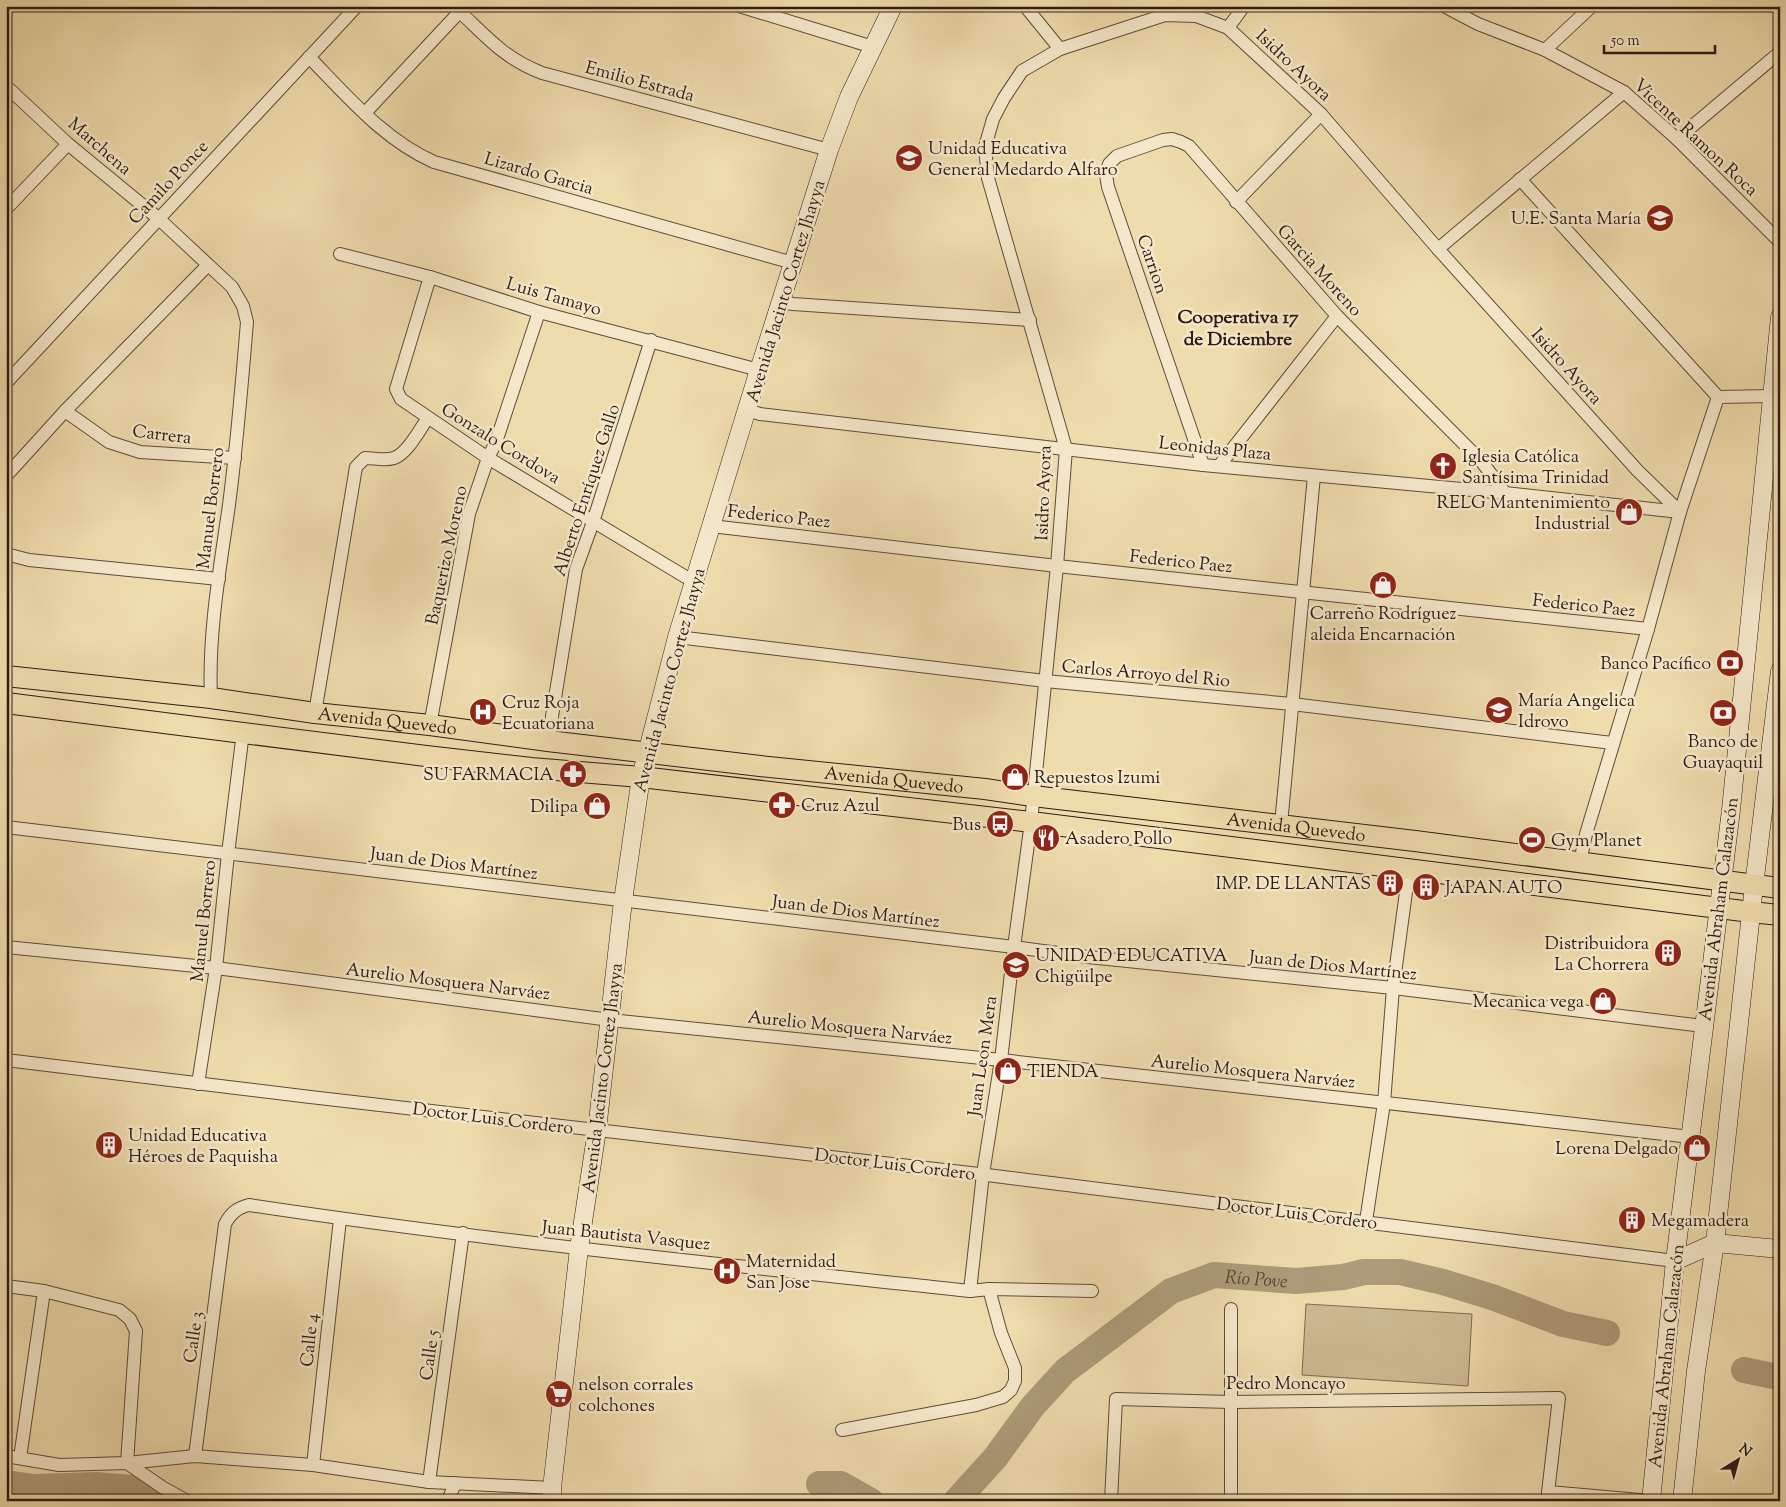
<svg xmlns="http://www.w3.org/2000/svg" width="1786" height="1507" font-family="'Sorts Mill Goudy',serif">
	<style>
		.green { fill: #cebb93; stroke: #7e6c54 }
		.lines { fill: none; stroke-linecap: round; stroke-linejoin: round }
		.river { stroke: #ad9b79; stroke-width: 26 }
		.street-casing { stroke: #5e4c3b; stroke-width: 14 }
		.secondary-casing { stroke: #2e1c15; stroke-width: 19 }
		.primary-casing { stroke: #2e1c15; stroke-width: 22 }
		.street { stroke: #f5e8ca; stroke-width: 12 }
		.secondary { stroke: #f5e8ca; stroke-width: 18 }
		.primary { stroke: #efdcad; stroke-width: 20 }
		.labels { text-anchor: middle; stroke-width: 5; stroke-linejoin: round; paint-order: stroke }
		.street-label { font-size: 18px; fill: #2e1c15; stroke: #f5e8ca }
		.poi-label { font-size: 18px; fill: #2e1c15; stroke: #f5e8ca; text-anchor: start }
		.neighbourhood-label { font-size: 19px; font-weight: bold; fill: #2e1c15; stroke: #f5e8ca }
		.water-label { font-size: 19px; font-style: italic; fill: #5a4838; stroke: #f5e8ca }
	</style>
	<rect width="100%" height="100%" fill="#efdcad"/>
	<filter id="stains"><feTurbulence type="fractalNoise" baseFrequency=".004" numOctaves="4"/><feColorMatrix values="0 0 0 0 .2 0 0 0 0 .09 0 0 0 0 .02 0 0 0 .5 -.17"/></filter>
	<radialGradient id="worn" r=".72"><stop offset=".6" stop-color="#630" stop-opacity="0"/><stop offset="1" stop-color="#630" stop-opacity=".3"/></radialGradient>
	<!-- green -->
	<polygon class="green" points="1306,1304 1472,1314 1468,1386 1302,1375"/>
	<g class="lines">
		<!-- river -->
		<g class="river">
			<polyline points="1744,1370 1773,1376 1780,1376"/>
			<polyline points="6,1483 34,1487 96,1485 143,1489 165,1501"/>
			<polyline points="819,1484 841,1484 871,1501"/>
			<path id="s1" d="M956,1501L995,1458L1033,1406L1065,1371L1171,1291L1214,1275L1296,1281L1343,1277L1364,1272H1400L1443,1282L1492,1297L1563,1324L1607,1333"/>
		</g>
		<!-- street casing -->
		<g class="street-casing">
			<g id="street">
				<polyline points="739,6 873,47"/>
				<polyline points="1025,6 1060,49"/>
				<polyline points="1444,6 1478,24 1545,50 1624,92 1677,139 1780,242"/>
				<path d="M460,12C489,39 504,58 542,73L829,150"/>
				<polyline points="1228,28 1244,6"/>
				<polyline points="1545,50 1592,6"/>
				<path d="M309,57C347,96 384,140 434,162L793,263"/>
				<path d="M6,86L68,144L158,218L232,287L243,306L247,322C242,383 237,444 229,505C220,568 208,634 211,698"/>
				<polyline points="365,113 465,6"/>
				<polyline points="1677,139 1780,52"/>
				<polyline points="1520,179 1718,397 1771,396"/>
				<polyline points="1236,202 1321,114"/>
				<polyline points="6,209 68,144"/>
				<polyline points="1438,249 1624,92"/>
				<polyline points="340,254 430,277 539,312 759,370"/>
				<polyline points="430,277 396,389 401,399 488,458 694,582"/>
				<polyline points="780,302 793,304 1030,320"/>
				<polyline points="6,383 357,6"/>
				<polyline points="747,410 760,414 1203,465 1505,493 1680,512"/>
				<polyline points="65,411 109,442 140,452 235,458"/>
				<polyline points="1203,465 1108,187 1106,175 1109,164 1117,156 1163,140 1172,139 1181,142 1189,146 1337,316 1482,462 1505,493"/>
				<polyline points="1219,466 1337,316"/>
				<polyline points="6,476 65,411 208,265"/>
				<polyline points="711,526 1057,566 1648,629"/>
				<polyline points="6,554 29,560 219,579"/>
				<polyline points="677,637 1045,681 1292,704 1612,743"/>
				<path d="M315,713L356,467L365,458C374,458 385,461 394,458C408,453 419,430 428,418"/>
				<polyline points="430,725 469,514 488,458 496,442 539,312"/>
				<polyline points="548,741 576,569 593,522 651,340"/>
				<polyline points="1281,824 1314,476"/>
				<polyline points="6,827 1014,947 1088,957 1393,988 1703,1026"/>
				<polyline points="1580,862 1586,834 1648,629 1680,512 1718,397"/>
				<polyline points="6,947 216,968 610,1020 1001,1060 1691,1137"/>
				<path d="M6,1060C330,1101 655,1136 979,1174C1211,1201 1443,1231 1675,1261"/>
				<polyline points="198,1084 216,968 228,854 243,732"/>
				<polyline points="1366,1221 1384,1103 1393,988 1409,870"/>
				<polyline points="6,1286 44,1291 119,1310 130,1319 136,1331 127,1463 162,1487 187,1501"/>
				<polyline points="970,1291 983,1174 1001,1060 1014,947 1031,822 1057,566 1066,449 988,178 985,147 993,119 1004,98 1022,71 1060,49 1165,15 1196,16 1228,28 1321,114 1438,249 1637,470 1680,512"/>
				<polyline points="842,1430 976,1405 1003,1397 1011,1390 1015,1381 1015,1368 1001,1333 989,1289"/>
				<polyline points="6,1456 59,1465 127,1463 195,1456 313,1465 429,1482 552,1488"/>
				<path d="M195,1456L225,1224C231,1213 237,1208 249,1205C488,1241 730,1265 970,1291L989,1289L1092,1291"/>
				<polyline points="20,1458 44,1291"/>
				<polyline points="313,1465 340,1219"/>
				<polyline points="429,1482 463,1233"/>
				<polyline points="1549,1492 1651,1501"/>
				<polyline points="448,1501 455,1483"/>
				<polyline points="1111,1501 1116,1399 1231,1402 1559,1398 1547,1501"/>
				<polyline points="1231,1501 1231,1309"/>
			</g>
		</g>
		<!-- secondary casing -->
		<g class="secondary-casing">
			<g id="secondary">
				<polyline points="1675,1261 1715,1243 1780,1249"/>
				<polyline points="552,1501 552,1488 579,1248 597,1130 623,901 641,777 677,637 759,370 829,150 849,97 893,6"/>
				<polyline points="1651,1501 1675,1261 1731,810 1780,317"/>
				<polyline points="1682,1501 1696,1371 1715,1243 1754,886 1780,671"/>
			</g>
		</g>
		<!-- primary casing -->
		<g class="primary-casing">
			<g id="primary">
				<path id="s2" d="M6,676L211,698L315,713L430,725L548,741L760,766L985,789L1033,796L1415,841L1780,888"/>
				<polyline points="6,703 426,756 531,768 641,777 1031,822 1751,912 1780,915"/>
			</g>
		</g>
		<!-- street -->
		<use href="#street" class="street"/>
		<!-- secondary -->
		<use href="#secondary" class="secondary"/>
		<!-- primary -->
		<use href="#primary" class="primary"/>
	</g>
	<!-- icons -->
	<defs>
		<g id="school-disc" transform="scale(1.4375)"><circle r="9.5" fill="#8f2418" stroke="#f5e8ca"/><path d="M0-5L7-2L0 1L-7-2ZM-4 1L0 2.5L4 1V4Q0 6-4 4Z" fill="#fff"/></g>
		<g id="church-disc" transform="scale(1.4375)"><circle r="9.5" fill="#8f2418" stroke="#f5e8ca"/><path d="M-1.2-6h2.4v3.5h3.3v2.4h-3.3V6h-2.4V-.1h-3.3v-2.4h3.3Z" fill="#fff"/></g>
		<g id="shop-disc" transform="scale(1.4375)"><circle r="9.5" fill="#8f2418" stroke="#f5e8ca"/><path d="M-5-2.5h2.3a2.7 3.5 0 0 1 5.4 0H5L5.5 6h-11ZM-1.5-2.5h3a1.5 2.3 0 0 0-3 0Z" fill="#fff"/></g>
		<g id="bank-disc" transform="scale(1.4375)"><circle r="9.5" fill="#8f2418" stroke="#f5e8ca"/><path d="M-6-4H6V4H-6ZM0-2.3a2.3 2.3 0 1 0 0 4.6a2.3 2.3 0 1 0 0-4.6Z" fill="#fff"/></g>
		<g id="hospital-disc" transform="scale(1.4375)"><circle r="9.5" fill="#8f2418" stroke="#f5e8ca"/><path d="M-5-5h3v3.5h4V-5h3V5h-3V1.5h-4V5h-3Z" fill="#fff"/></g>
		<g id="pharmacy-disc" transform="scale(1.4375)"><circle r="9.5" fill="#8f2418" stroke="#f5e8ca"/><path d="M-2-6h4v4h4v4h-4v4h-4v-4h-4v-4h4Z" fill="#fff"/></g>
		<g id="bus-disc" transform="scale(1.4375)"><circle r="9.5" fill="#8f2418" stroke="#f5e8ca"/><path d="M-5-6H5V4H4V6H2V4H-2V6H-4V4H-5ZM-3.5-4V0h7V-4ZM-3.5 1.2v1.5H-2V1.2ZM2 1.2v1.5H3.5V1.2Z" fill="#fff"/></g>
		<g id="restaurant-disc" transform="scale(1.4375)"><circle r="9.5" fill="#8f2418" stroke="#f5e8ca"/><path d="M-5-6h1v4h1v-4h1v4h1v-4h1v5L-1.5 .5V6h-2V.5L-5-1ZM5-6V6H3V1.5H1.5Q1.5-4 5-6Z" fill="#fff"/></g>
		<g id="stadium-disc" transform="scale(1.4375)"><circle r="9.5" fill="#8f2418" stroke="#f5e8ca"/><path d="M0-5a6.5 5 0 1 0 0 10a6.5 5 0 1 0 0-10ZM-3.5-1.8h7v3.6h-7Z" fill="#fff"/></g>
		<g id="building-disc" transform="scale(1.4375)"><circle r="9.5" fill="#8f2418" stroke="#f5e8ca"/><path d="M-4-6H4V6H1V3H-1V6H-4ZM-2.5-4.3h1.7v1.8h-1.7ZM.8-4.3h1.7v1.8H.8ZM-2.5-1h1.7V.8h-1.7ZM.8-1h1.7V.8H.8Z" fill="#fff"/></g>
		<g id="supermarket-disc" transform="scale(1.4375)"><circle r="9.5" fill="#8f2418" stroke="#f5e8ca"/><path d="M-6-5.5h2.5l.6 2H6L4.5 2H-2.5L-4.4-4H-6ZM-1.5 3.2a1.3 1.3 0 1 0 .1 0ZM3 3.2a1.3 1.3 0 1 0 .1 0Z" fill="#fff"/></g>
	</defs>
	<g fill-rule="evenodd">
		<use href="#school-disc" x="909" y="158"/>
		<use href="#school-disc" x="1660" y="218"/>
		<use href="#church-disc" x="1443" y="466"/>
		<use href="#shop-disc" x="1629" y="512"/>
		<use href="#shop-disc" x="1383" y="585"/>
		<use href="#bank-disc" x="1730" y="663"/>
		<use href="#school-disc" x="1499" y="710"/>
		<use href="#hospital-disc" x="483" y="712"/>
		<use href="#bank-disc" x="1723" y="713"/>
		<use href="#pharmacy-disc" x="573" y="774"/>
		<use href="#shop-disc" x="1015" y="777"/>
		<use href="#pharmacy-disc" x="782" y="805"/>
		<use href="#shop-disc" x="597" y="806"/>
		<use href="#bus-disc" x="1000" y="824"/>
		<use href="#restaurant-disc" x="1046" y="838"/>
		<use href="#stadium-disc" x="1532" y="840"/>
		<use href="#building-disc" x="1390" y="883"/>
		<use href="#building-disc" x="1426" y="887"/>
		<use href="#building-disc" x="1668" y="953"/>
		<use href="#school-disc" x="1016" y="965"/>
		<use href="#shop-disc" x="1603" y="1001"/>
		<use href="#shop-disc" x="1008" y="1071"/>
		<use href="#building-disc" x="109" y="1145"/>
		<use href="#shop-disc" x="1697" y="1148"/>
		<use href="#building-disc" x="1632" y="1220"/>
		<use href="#hospital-disc" x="727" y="1271"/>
		<use href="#supermarket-disc" x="559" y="1394"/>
	</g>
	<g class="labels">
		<!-- street labels -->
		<g class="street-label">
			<text transform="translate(1294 65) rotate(43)" y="6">Isidro Ayora</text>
			<text transform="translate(640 81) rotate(15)" y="6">Emilio Estrada</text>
			<text transform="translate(1696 137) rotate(43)" y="6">Vicente Ramon Roca</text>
			<text transform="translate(100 146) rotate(41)" y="6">Marchena</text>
			<text transform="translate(539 173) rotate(16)" y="6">Lizardo Garcia</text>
			<text transform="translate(168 182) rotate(-47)" y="6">Camilo Ponce</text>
			<text transform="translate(1153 264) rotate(71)" y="6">Carrion</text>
			<text transform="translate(1320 270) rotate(48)" y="6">Garcia Moreno</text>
			<text transform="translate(785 291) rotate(-73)" y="6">Avenida Jacinto Cortez Jhayya</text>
			<text transform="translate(554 296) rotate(16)" y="6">Luis Tamayo</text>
			<text transform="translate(1567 366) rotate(48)" y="6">Isidro Ayora</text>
			<text transform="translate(162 434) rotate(7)" y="6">Carrera</text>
			<text transform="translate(501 443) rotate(32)" y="6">Gonzalo Cordova</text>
			<text transform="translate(1215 448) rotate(6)" y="6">Leonidas Plaza</text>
			<text transform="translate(586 490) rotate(-72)" y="6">Alberto Enríquez Gallo</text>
			<text transform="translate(1043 493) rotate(-88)" y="6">Isidro Ayora</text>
			<text transform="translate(210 508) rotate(-83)" y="6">Manuel Borrero</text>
			<text transform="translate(779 516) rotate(6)" y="6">Federico Paez</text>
			<text transform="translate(446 555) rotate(-78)" y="6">Baquerizo Moreno</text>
			<text transform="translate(1181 561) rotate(6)" y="6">Federico Paez</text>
			<text transform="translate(1584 605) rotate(6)" y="6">Federico Paez</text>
			<text transform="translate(1146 673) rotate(5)" y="6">Carlos Arroyo del Rio</text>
			<text transform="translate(669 680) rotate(-75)" y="6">Avenida Jacinto Cortez Jhayya</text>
			<text dy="6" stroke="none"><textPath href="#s2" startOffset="384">Avenida Quevedo</textPath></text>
			<text dy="6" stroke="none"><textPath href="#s2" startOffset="894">Avenida Quevedo</textPath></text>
			<text dy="6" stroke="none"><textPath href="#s2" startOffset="1299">Avenida Quevedo</textPath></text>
			<text transform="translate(454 863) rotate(7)" y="6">Juan de Dios Martínez</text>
			<text transform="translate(1718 909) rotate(-83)" y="6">Avenida Abraham Calazacón</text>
			<text transform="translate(856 911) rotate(7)" y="6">Juan de Dios Martínez</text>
			<text transform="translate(203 921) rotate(-84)" y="6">Manuel Borrero</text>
			<text transform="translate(1333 965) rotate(6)" y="6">Juan de Dios Martínez</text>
			<text transform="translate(448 981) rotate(7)" y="6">Aurelio Mosquera Narváez</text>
			<text transform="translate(850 1027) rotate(6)" y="6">Aurelio Mosquera Narváez</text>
			<text transform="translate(982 1056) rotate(-82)" y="6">Juan Leon Mera</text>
			<text transform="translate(1253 1071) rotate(6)" y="6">Aurelio Mosquera Narváez</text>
			<text transform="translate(602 1078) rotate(-83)" y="6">Avenida Jacinto Cortez Jhayya</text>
			<text transform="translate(493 1118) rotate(7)" y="6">Doctor Luis Cordero</text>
			<text transform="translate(895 1164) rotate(7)" y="6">Doctor Luis Cordero</text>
			<text transform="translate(1297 1213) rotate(7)" y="6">Doctor Luis Cordero</text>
			<text transform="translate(626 1235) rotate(6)" y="6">Juan Bautista Vasquez</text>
			<text transform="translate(193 1337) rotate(-82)" y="6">Calle 3</text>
			<text transform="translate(309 1340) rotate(-84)" y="6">Calle 4</text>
			<text transform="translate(429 1355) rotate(-82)" y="6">Calle 5</text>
			<text transform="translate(1666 1356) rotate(-84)" y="6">Avenida Abraham Calazacón</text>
			<text x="1286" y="1389">Pedro Moncayo</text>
		</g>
		<!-- poi labels -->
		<g class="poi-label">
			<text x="928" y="154">Unidad Educativa<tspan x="928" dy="21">General Medardo Alfaro</tspan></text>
			<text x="1641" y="224" text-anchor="end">U.E. Santa María</text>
			<text x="1462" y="462">Iglesia Católica<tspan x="1462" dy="21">Santísima Trinidad</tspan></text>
			<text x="1610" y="508" text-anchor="end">RELG Mantenimiento<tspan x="1610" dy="21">Industrial</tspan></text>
			<text x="1383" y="619" text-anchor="middle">Carreño Rodríguez<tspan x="1383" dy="21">aleida Encarnación</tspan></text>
			<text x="1711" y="669" text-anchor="end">Banco Pacífico</text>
			<text x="1518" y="706">María Angelica<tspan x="1518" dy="21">Idrovo</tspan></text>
			<text x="502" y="708">Cruz Roja<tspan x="502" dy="21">Ecuatoriana</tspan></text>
			<text x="1723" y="747" text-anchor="middle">Banco de<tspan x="1723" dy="21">Guayaquil</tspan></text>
			<text x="554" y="780" text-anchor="end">SU FARMACIA</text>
			<text x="1034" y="783">Repuestos Izumi</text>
			<text x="801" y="811">Cruz Azul</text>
			<text x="578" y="812" text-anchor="end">Dilipa</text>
			<text x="981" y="830" text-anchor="end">Bus</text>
			<text x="1065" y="844">Asadero Pollo</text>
			<text x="1551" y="846">Gym Planet</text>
			<text x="1371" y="889" text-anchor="end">IMP. DE LLANTAS</text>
			<text x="1445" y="893">JAPAN AUTO</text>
			<text x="1649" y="949" text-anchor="end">Distribuidora<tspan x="1649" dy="21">La Chorrera</tspan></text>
			<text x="1035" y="961">UNIDAD EDUCATIVA<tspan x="1035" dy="21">Chigüilpe</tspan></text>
			<text x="1584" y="1007" text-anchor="end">Mecanica vega</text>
			<text x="1027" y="1077">TIENDA</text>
			<text x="128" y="1141">Unidad Educativa<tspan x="128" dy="21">Héroes de Paquisha</tspan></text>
			<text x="1678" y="1154" text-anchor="end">Lorena Delgado</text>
			<text x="1651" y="1226">Megamadera</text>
			<text x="746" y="1267">Maternidad<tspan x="746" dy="21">San Jose</tspan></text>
			<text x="578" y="1390">nelson corrales<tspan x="578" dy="21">colchones</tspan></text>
		</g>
		<!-- neighbourhood labels -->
		<g class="neighbourhood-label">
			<text x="1238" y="323">Cooperativa 17<tspan x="1238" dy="22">de Diciembre</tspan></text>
		</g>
		<!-- water labels -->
		<g class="water-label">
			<text dy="7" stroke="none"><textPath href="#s1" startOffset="391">Río Pove</textPath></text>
		</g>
	</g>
	<!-- margin -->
	<rect width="1786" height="1507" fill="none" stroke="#efdcad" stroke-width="25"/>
	<rect x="8" y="8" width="1771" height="1492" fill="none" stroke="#2e1c15" stroke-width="2.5"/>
	<rect x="12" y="12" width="1761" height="1482" fill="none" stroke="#2e1c15"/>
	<!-- north arrow -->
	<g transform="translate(1738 1460) rotate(37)" stroke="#f5e8ca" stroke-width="4" paint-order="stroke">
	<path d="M0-4L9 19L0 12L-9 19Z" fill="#2e1c15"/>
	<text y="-8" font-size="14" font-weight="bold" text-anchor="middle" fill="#2e1c15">N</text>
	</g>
	<!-- scale -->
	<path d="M1604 45v8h111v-8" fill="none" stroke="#2e1c15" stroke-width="2.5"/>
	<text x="1611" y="45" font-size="15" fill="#2e1c15" stroke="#f5e8ca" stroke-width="4" paint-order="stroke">50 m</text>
	<rect width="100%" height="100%" filter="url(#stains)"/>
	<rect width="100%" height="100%" fill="url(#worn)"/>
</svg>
